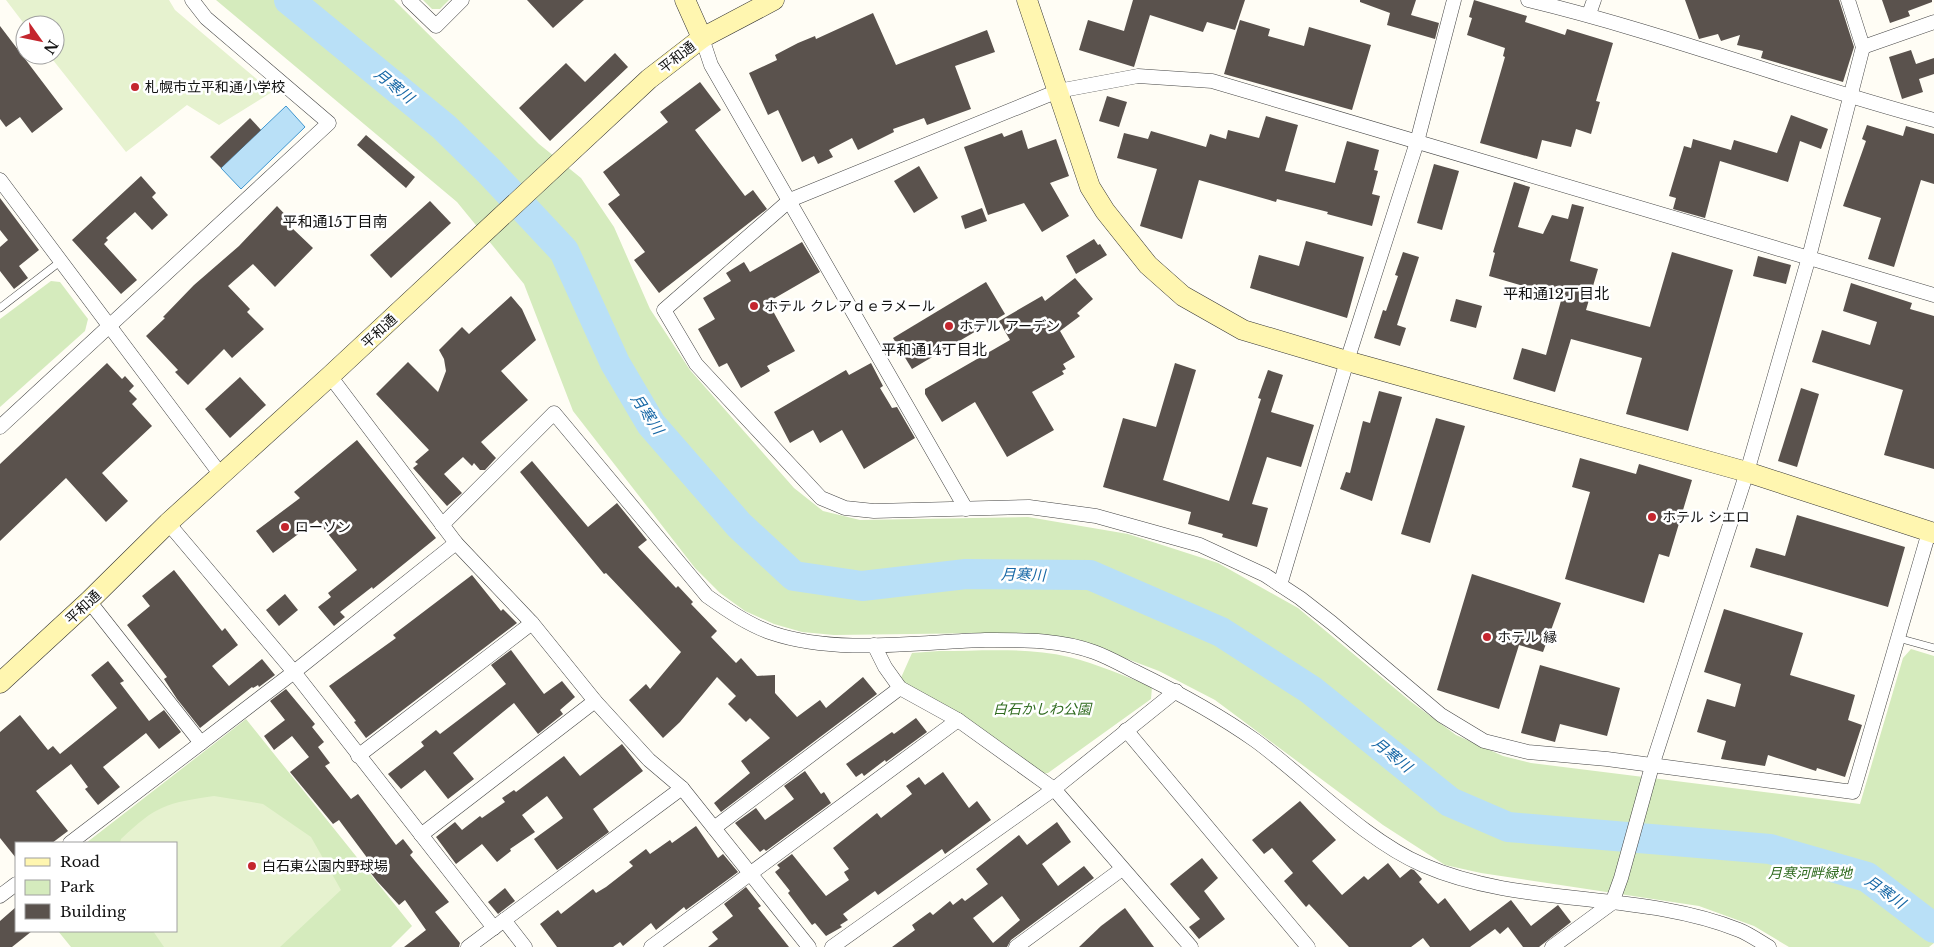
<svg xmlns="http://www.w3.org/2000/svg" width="1934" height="947" font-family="'Libre Baskerville','Noto Sans JP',serif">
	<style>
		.green { fill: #d5ebbd }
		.pitch { fill: #e6f2cf }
		.water { fill: #b9e0f7; stroke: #3f96cf }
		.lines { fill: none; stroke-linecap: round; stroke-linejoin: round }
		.river { stroke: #b9e0f7; stroke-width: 30 }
		.building { fill: #5a524d; fill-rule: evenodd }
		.lane-casing { stroke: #444; stroke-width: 8 }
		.street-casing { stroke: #444; stroke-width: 15 }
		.secondary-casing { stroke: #333; stroke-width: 21 }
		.lane { stroke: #fff; stroke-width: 7 }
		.street { stroke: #fff; stroke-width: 14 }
		.secondary { stroke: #fff6b0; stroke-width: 20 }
		.poi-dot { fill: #c4262e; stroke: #fff; stroke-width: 2 }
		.labels { text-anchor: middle; stroke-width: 5; stroke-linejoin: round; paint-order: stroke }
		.street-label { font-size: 14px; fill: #111; stroke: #fff }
		.poi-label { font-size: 14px; fill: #111; stroke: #fff; text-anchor: start }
		.park-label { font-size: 14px; font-style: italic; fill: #2f6b1f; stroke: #fff }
		.water-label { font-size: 15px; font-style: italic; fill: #1768a6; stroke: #fff }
		.neighbourhood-label { font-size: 15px; fill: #111; stroke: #fff }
	</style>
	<rect width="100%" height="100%" fill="#fffdf5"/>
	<!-- green -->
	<g class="green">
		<polygon points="216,0 394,0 539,144 581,178 614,227 650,309 690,370 794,488 823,511 860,520 1028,517 1128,534 1218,563 1298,608 1410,701 1456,735 1503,756 1531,763 1860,804 1903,658 1911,649 1934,656 1934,943 1929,947 1789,947 1754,926 1699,906 1481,873 1445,865 1383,825 1215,700 1159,671 1093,646 1035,635 988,633 834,635 802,632 774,624 745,611 720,593 695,568 573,411 524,284 457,202"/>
		<polygon points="423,0 449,0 440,9 432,9"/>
		<polygon points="51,281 60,282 88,319 85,331 0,407 0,319"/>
		<path d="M939,651C982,651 1027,647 1069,657C1097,664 1125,676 1152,687L1151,699L1048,773L1041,774L900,680L912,653Z"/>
		<polygon points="246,719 412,926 391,947 71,947 58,931 176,931 176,843 86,843"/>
	</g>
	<!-- pitch -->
	<g class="pitch">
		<polygon points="6,0 169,0 175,10 272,92 219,125 187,105 126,152 49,55 55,55 55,25 25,25"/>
		<path d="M214,796L263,804L311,837L341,890L280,947H164L153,931H176V843H120L121,839C157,805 166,803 214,796Z"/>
	</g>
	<!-- water -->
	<polygon class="water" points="286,106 305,127 241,189 221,168"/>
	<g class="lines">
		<!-- river -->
		<polyline class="river" points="289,0 444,127 489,171 564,251 615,363 651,424 739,525 794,576 862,586 966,574 1090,575 1221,632 1311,690 1450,802 1508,827 1770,849 1867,877 1934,928"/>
	</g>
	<!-- building -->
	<g class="building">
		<polygon points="527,0 584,0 553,28"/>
		<polygon points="1133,0 1245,0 1235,30 1207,22 1203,32 1150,15 1134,67 1079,50 1088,20 1124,31"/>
		<polygon points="1360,0 1416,0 1411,15 1439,23 1435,39 1387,25 1390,13 1360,2"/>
		<polygon points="1474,0 1527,16 1525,22 1550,30 1565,35 1567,29 1613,43 1596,101 1600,102 1591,134 1576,129 1571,147 1542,140 1537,159 1480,143 1505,57 1503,56 1505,48 1467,35 1472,18 1469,17"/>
		<polygon points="1685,0 1839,0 1854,47 1843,82 1761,58 1763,51 1737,45 1740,35 1721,41 1718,34 1699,39"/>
		<polygon points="1882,0 1932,0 1932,2 1908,11 1910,16 1890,23"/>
		<polygon points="873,13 896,65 987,30 995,52 955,66 971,109 927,125 924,118 893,129 894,132 858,150 852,138 829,150 833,157 818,164 814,156 802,162 778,110 768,115 749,73 777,60 775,55 798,43 815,36 816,39"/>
		<polygon points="1240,20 1270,29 1268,36 1304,46 1309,27 1371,45 1352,110 1224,74"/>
		<polygon points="0,26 63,109 32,133 20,117 6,127 0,119"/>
		<polygon points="1911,50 1916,64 1934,58 1934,74 1919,79 1923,92 1902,99 1889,57"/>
		<polygon points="615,53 628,67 550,141 519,108 566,63 585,82"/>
		<polygon points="700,82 721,110 695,130 745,196 753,190 767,209 659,293 634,260 645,252 608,204 620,195 603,172 668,122 660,112"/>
		<polygon points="1107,96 1127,102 1119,127 1099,121"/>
		<polygon points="1791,115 1828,129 1821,149 1800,141 1788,182 1720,161 1705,218 1673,209 1676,198 1669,196 1684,146 1691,148 1693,139 1731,150 1734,140 1777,153"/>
		<polygon points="1266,116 1298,125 1285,171 1335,183 1347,141 1379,150 1374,170 1378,171 1372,194 1380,196 1372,226 1327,214 1328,212 1277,199 1276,202 1199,180 1182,239 1140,226 1157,169 1117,158 1124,133 1148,139 1151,131 1206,147 1210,134 1226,139 1228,130 1259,138"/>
		<polygon points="250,118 261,130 221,168 210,157"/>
		<polygon points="1867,125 1903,136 1906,126 1934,134 1934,184 1921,180 1894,267 1868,259 1881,218 1843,206 1866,141 1862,139"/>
		<polygon points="1022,130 1028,149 1056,139 1069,176 1050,183 1069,216 1042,232 1024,203 988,215 964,147 1002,133 1004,137"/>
		<polygon points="366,135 415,177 406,188 357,145"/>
		<polygon points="1434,164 1459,171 1442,230 1417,223"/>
		<polygon points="919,166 938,198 914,213 894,181"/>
		<polygon points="141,176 156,193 152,197 168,215 152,230 135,212 106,238 108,240 104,244 137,280 121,294 72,240"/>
		<polygon points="1514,182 1530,187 1518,227 1543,234 1552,215 1568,219 1572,204 1584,207 1570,261 1598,269 1586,310 1650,327 1672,252 1733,270 1688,431 1626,414 1642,358 1571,339 1555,392 1513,379 1522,348 1546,355 1562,297 1489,276 1495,253 1493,252"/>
		<polygon points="0,198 39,250 19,266 28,278 14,289 0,271 0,247 8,240 0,230"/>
		<polygon points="430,201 451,223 391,278 370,255"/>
		<polygon points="277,206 294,224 291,227 313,248 275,287 253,264 228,286 250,309 247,312 264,329 232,358 224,349 188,385 175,372 178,370 146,336 165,318 163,317 194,285 239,246"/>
		<polygon points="982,208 987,221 965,229 961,216"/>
		<polygon points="1094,239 1098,245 1100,244 1107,255 1076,274 1066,256"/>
		<polygon points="1306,241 1364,257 1347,318 1250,288 1259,255 1299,266"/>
		<polygon points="802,242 820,272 768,302 795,351 767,366 770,371 741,388 727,363 719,367 698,329 715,319 703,298 731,281 726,273 744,262 750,272"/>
		<polygon points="1403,252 1419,257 1397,325 1406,328 1400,346 1374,338 1383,310 1386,311 1398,276 1395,275"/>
		<polygon points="1758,256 1791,265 1786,284 1753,276"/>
		<polygon points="1075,278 1093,299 1077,313 1080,316 1060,331 1075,357 1063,364 1066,369 1062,371 1064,374 1032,392 1054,430 1007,457 975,402 942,422 925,394 925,389 1010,340 999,321 1042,296 1045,301"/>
		<polygon points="986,282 1005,314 912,369 893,338"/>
		<polygon points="1851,283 1912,303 1910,309 1934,316 1934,469 1884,455 1903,390 1812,362 1822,330 1870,345 1877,322 1843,311"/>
		<polygon points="511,296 522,309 536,340 501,371 528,400 481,442 496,458 485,470 480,470 474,463 472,466 463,457 444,474 462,493 447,506 413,468 418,464 415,462 429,450 376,394 408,362 438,392 446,371 444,359 439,350 462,327 469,334"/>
		<polygon points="1456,299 1482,306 1476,328 1450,321"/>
		<polygon points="107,363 122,379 125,376 134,386 129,391 137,399 132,404 152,426 102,473 128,501 106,522 66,478 0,541 0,464"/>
		<polygon points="871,363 883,386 880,388 892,408 897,407 915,438 864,469 842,430 820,443 813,430 790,443 774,412 846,370 849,375"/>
		<polygon points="1175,363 1196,370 1163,480 1229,501 1261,399 1258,398 1268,370 1283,375 1271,412 1314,425 1301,467 1267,457 1252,504 1268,508 1257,547 1222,537 1223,534 1188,524 1191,512 1103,487 1123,418 1156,427"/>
		<polygon points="240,377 266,405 230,438 205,409"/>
		<polygon points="1801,388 1819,394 1797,467 1778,461"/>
		<polygon points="1379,391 1402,397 1372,501 1340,489 1346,472 1350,473 1363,421 1370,423"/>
		<polygon points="1436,418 1465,426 1430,543 1401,534"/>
		<polygon points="357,440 436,538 373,589 372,587 340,612 345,617 334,626 318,607 331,597 328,593 357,570 317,520 273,553 256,531 300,498 294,492"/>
		<polygon points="1580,458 1636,474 1639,464 1692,480 1669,557 1659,554 1644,603 1565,579 1590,492 1572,487"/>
		<polygon points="532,461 588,527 617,503 647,540 638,547 676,588 678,586 693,602 691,604 717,631 711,637 736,663 741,658 757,676 775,675 775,693 797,717 820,700 826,708 863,677 877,694 721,812 714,803 750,773 741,761 770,738 750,718 746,722 728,704 736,696 717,677 680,722 663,738 629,700 646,684 650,689 681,652 606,573 604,574 520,472"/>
		<polygon points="1797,515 1905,547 1888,607 1750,567 1756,548 1785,556"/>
		<polygon points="174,570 222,631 225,628 238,645 212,666 229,686 262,659 275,675 259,687 258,685 253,688 252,687 200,728 177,699 164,679 167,677 127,625 150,606 142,596"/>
		<polygon points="1472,574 1561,603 1543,652 1519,645 1499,709 1437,690"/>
		<polygon points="472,575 501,611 503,609 517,623 366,738 354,722 356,721 329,686 396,638 393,635"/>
		<polygon points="285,594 298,610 279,626 266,610"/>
		<polygon points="1724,609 1803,633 1790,675 1855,695 1848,720 1862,725 1845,777 1817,768 1816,771 1768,755 1765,766 1721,759 1726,741 1697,732 1707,699 1735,707 1741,684 1704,672"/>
		<polygon points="511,650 544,694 562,681 575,697 560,710 563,714 538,734 514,703 453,753 474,779 448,799 425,770 401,789 388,774 424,746 421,742 436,730 440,734 506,684 491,665"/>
		<polygon points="108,661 124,681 120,683 149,721 164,710 181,732 159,749 146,733 103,767 120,787 98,805 85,789 88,787 71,764 36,791 68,831 52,843 16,843 16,858 0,838 0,732 20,715 48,750 53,746 60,754 117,708 91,675"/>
		<polygon points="1540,665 1620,688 1607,736 1560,724 1555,742 1521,733"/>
		<polygon points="286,689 315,724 312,727 324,742 318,747 330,763 325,766 351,799 358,794 396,845 403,839 413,852 410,855 449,902 435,912 460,943 459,947 404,947 426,930 405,900 399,905 377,881 366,867 371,863 339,820 333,824 290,772 309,757 292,736 274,750 264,736 285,720 270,701"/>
		<polygon points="916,718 927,732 886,762 885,760 864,776 862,773 856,777 846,764 892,732 894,734"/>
		<polygon points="622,744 643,771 593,809 609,832 557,870 534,839 563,818 547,796 522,815 535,832 510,849 511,851 497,862 482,844 456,864 436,837 455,822 462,830 480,816 482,818 505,802 502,798 514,790 516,792 564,756 580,776"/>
		<polygon points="805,771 821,794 824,792 831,803 766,851 764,849 760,852 735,823 756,808 765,820 794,799 784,786"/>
		<polygon points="943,772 969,808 977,801 991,820 945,854 942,849 878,895 875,891 843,914 848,920 840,925 842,927 826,936 815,923 812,925 788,893 790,891 775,872 780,868 777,865 792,854 826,896 849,880 844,872 849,869 833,848 877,813 881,818 912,794 906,786 919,777 925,785"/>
		<polygon points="1300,801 1336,840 1312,861 1342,895 1364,876 1368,880 1388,863 1400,878 1411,869 1414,870 1422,879 1419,882 1438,904 1445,898 1470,931 1511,900 1531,926 1558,905 1571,922 1539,947 1523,947 1508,927 1500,934 1495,929 1470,947 1430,947 1423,938 1411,947 1349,947 1309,904 1306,907 1284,881 1293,873 1272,848 1264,854 1252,840"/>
		<path d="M1057,822L1071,842L1042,864L1058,886L1084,866L1094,878L1011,940L1007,947H892L915,930L912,925L930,912L933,915L950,901L953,905L962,898L965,901L988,884L976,869L1019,835L1027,845ZM1002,896L1020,920L993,943L973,918Z"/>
		<polygon points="696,826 718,858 723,854 738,872 686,910 684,907 656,930 651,923 623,946 620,942 613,947 557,947 540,924 558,910 561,914 593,889 596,893 606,887 633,866 629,862 646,849 650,854 670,840 672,843"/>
		<polygon points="1202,858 1218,878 1204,891 1225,919 1199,939 1189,927 1200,919 1170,884"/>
		<polygon points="746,887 761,906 758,908 789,947 708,947 718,939 712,932 733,916 724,904"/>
		<polygon points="505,888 515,901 498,914 488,902"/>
		<polygon points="16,907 16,931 32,931 12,947 0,947 0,921"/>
		<polygon points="1125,908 1154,947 1079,947 1101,926"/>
	</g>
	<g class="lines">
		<!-- lane casing -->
		<g class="lane-casing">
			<g id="lane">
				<polyline points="0,308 61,261"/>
				<polyline points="1898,638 1934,648"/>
			</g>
		</g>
		<!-- street casing -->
		<g class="street-casing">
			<g id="street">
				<polyline points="409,0 436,26 462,0"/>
				<path d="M1528,0C1665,33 1798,84 1934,120"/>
				<polyline points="1589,14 1594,0"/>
				<polyline points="702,38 711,65 966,509"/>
				<polyline points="1863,47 1934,22"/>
				<polyline points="0,180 221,475"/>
				<polyline points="330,376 456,543 532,623 595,701 649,760 682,788 809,947"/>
				<polyline points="0,427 329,123 206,18 192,0"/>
				<polyline points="168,523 294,672 494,928"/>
				<path d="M442,525L554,413L707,596C728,611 749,625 772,633C837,655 918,642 985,640C1021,640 1059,639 1094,652C1108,657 1122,665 1136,672C1177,692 1218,714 1256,741C1309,780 1363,839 1423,865C1522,908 1639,890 1739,930C1749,934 1759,941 1769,947"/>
				<polyline points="1929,532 1853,792 1607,759 1528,752 1484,741 1441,715 1332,623 1300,598 1265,575 1200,545 1096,516 1029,507 874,511 845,508 821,498 696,364 664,310 790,200 1058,91 1138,76 1212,81 1934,295"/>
				<polyline points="1280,585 1347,361 1417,142 1454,0"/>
				<polyline points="89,601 201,743"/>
				<polyline points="874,645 885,667 900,688 958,720 1054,789 1191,947"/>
				<polyline points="1126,730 1308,947"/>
				<polyline points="358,756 532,623"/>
				<polyline points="714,828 900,688"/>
				<polyline points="421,835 595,701"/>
				<polyline points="70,843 294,672 456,543"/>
				<polyline points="0,896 16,884"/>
				<polyline points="504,920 525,947"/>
				<polyline points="468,947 682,788"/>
				<polyline points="651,947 958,720"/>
				<polyline points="832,947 1054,789 1176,691"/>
				<polyline points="1016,947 1122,869"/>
				<polyline points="1552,947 1612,903 1621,878 1652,766 1747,472 1809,257 1863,47 1848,0"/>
			</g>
		</g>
		<!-- secondary casing -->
		<g class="secondary-casing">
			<g id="secondary">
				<polyline points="685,0 702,38"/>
				<polyline points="1027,0 1090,187 1105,211 1148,265 1183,296 1243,330 1347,361 1747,472 1934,533"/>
				<polyline points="0,683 89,601 168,523 330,376 649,79 702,38 774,0"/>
			</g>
		</g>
		<!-- lane -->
		<use href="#lane" class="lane"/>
		<!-- street -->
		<use href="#street" class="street"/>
		<!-- secondary -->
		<use href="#secondary" class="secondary"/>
	</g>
	<!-- markers -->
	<g class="poi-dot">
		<circle cx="135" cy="87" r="5"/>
		<circle cx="754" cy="306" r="5"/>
		<circle cx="949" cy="326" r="5"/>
		<circle cx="1652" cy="517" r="5"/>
		<circle cx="285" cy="527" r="5"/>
		<circle cx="1487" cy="637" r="5"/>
		<circle cx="252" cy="866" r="5"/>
	</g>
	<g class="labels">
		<!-- street labels -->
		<g class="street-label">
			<text transform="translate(677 57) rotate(-38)" y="5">平和通</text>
			<text transform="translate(379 331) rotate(-43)" y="5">平和通</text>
			<text transform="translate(83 607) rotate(-43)" y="5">平和通</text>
		</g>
		<!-- poi labels -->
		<g class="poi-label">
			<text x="145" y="92">札幌市立平和通小学校</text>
			<text x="764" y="311">ホテル クレアｄｅラメール</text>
			<text x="959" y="331">ホテル アーデン</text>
			<text x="1662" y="522">ホテル シエロ</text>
			<text x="295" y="532">ローソン</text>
			<text x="1497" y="642">ホテル 縁</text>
			<text x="262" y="871">白石東公園内野球場</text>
		</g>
		<!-- park labels -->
		<g class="park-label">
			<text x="1042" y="714">白石かしわ公園</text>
			<text x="1810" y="878">月寒河畔緑地</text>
		</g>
		<!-- water labels -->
		<g class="water-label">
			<text transform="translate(394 86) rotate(39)" y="5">月寒川</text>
			<text transform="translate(647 414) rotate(56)" y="5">月寒川</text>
			<text transform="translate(1023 575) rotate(1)" y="5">月寒川</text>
			<text transform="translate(1392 755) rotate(39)" y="5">月寒川</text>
			<text transform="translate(1885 892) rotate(35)" y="5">月寒川</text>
		</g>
		<!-- neighbourhood labels -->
		<g class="neighbourhood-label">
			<text x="335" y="227">平和通15丁目南</text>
			<text x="1556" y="299">平和通12丁目北</text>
			<text x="934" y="355">平和通14丁目北</text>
		</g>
	</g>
	<!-- legend -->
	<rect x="15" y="842" width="162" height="90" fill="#ffffff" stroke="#a0a0a0"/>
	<rect x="25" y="858" width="25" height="8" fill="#fff6b0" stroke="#a0a0a0"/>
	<text x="60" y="867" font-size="15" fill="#111111">Road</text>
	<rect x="25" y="880" width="25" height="15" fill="#d5ebbd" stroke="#a0a0a0"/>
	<text x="60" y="892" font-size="15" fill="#111111">Park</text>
	<rect x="25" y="904" width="25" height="15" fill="#5a524d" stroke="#a0a0a0"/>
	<text x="60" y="917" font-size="15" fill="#111111">Building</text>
	<!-- north arrow -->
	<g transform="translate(40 40) rotate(123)"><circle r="24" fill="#ffffff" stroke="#a0a0a0"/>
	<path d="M0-4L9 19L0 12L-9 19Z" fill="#c4262e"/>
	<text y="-8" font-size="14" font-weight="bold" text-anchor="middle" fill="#111111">N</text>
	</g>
</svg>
